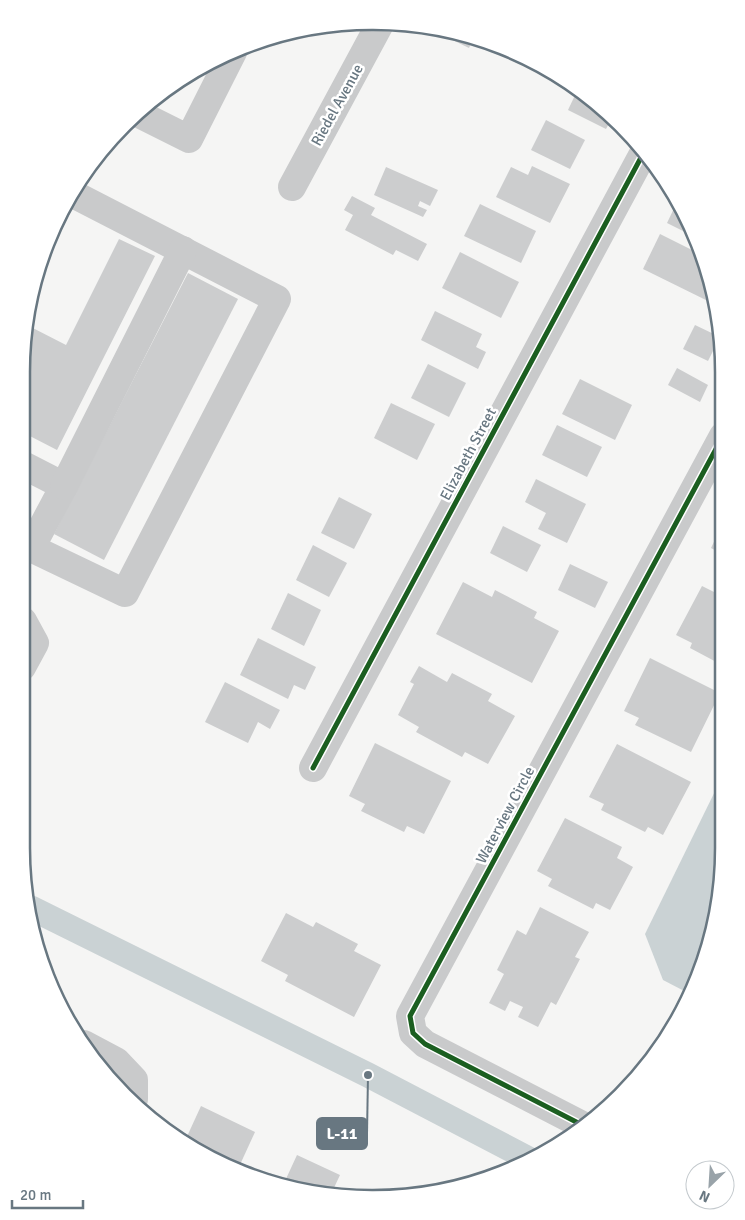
<svg xmlns="http://www.w3.org/2000/svg" width="745" height="1220" font-family="Signika,sans-serif">
	<style>
		.water { fill: #cad2d4 }
		.lines { fill: none; stroke-linecap: round; stroke-linejoin: round }
		.canal { stroke: #cad2d4; stroke-width: 25 }
		.building { fill: #cccdce }
		.minor { stroke: #c9cacb; stroke-width: 28 }
		.cycleway-casing { stroke: #fff; stroke-width: 8 }
		.cycleway { stroke: #1b5e20; stroke-width: 5 }
		.labels { text-anchor: middle; stroke-width: 5; stroke-linejoin: round; paint-order: stroke }
		.street-label { font-size: 15px; fill: #687781; stroke: #fff }
		.rim { fill: none; stroke: #687781; stroke-width: 2.5 }
		.leader { fill: none; stroke: #687781; stroke-width: 2 }
		.callout-dot { fill: #687781; stroke: #fff; stroke-width: 2 }
		.callout { fill: #687781; stroke: #687781; stroke-width: 2 }
		.callout-label { font-size: 16px; text-anchor: middle; font-weight: bold; fill: #fff }
	</style>
	<rect width="100%" height="100%" fill="#f5f5f4"/>
	<!-- water -->
	<polygon class="water" points="721,779 721,893 697,982 690,994 663,980 645,934"/>
	<g class="lines">
		<!-- canal -->
		<polyline class="canal" points="31,908 368,1075 527,1158"/>
	</g>
	<!-- building -->
	<g class="building">
		<polygon points="428,28 463,33 474,37 469,48"/>
		<polygon points="578,89 586,94 612,118 606,129 568,110"/>
		<polygon points="546,120 585,140 570,169 531,150"/>
		<polygon points="532,166 570,184 550,223 496,197 511,167 528,175"/>
		<polygon points="386,167 438,190 430,206 420,201 418,206 427,210 423,217 374,195"/>
		<polygon points="352,196 375,208 371,215 427,244 418,261 396,250 393,255 345,230 353,215 344,210"/>
		<polygon points="678,200 679,202 693,236 667,223"/>
		<polygon points="480,204 536,231 521,263 464,236"/>
		<polygon points="660,234 700,254 712,281 716,305 643,269"/>
		<polygon points="119,239 155,256 57,450 24,433 25,324 66,345"/>
		<polygon points="460,252 519,282 501,318 442,288"/>
		<polygon points="188,273 238,299 104,560 54,534"/>
		<polygon points="435,311 482,334 476,347 486,352 478,369 421,340"/>
		<polygon points="695,325 720,337 708,361 683,349"/>
		<polygon points="428,364 466,383 449,417 411,398"/>
		<polygon points="677,368 708,385 700,402 668,385"/>
		<polygon points="580,379 632,405 615,440 562,414"/>
		<polygon points="391,403 435,424 417,460 374,438"/>
		<polygon points="557,425 602,447 587,477 542,455"/>
		<polygon points="23,476 33,480 23,499"/>
		<polygon points="536,479 586,504 567,543 538,529 546,513 525,502"/>
		<polygon points="339,497 372,514 354,549 321,533"/>
		<polygon points="722,525 722,554 711,548"/>
		<polygon points="503,526 541,545 527,572 490,553"/>
		<polygon points="313,545 347,563 329,597 296,580"/>
		<polygon points="570,564 608,582 595,608 558,590"/>
		<polygon points="463,582 492,597 495,590 537,612 534,618 559,631 532,683 436,634"/>
		<polygon points="702,586 718,594 720,589 722,590 722,665 690,648 692,643 676,635"/>
		<polygon points="288,593 321,610 304,646 271,629"/>
		<polygon points="258,638 316,667 305,690 294,685 288,699 240,675"/>
		<polygon points="650,658 720,693 691,752 635,725 639,718 624,711"/>
		<polygon points="419,666 447,682 452,673 492,694 488,701 515,716 488,764 465,752 462,757 416,732 419,727 398,715 414,684 410,682"/>
		<polygon points="225,682 280,710 270,729 258,722 248,743 205,722"/>
		<polygon points="375,743 451,781 424,834 407,826 404,832 361,811 365,804 349,796"/>
		<polygon points="617,744 691,782 663,835 648,827 645,832 601,810 604,804 589,797"/>
		<polygon points="565,818 622,847 617,858 633,867 610,910 596,903 593,909 548,886 552,879 537,871"/>
		<polygon points="540,907 589,932 575,957 580,959 556,1005 551,1002 538,1027 518,1017 523,1007 510,1001 505,1011 489,1003 504,974 497,970 517,930 526,935"/>
		<polygon points="286,913 313,927 316,922 358,944 354,951 381,965 354,1017 285,981 288,975 261,961"/>
		<polygon points="201,1106 255,1132 238,1169 184,1143"/>
		<polygon points="297,1155 340,1175 332,1192 266,1181 270,1173 285,1181"/>
	</g>
	<g class="lines">
		<!-- minor -->
		<g class="minor">
			<polyline points="137,113 189,139 233,52"/>
			<polyline points="292,187 381,22"/>
			<polyline points="23,465 64,486 31,548 125,593 277,299 73,194"/>
			<polyline points="64,486 183,250"/>
			<polyline points="22,667 35,643 23,621"/>
			<polyline points="313,768 644,152"/>
			<polyline points="84,1044 116,1061 134,1080 134,1099"/>
			<polyline points="586,1127 425,1044 413,1033 410,1016 723,436"/>
		</g>
		<!-- cycleway casing -->
		<g class="cycleway-casing">
			<g id="cycleway">
				<polyline points="313,768 644,152"/>
				<polyline points="586,1127 425,1044 413,1033 410,1016 723,436"/>
			</g>
		</g>
		<!-- cycleway -->
		<use href="#cycleway" class="cycleway"/>
	</g>
	<g class="labels">
		<!-- street labels -->
		<g class="street-label">
			<text transform="translate(337 105) rotate(-61)" y="5">Riedel Avenue</text>
			<text transform="translate(468 454) rotate(-62)" y="5">Elizabeth Street</text>
			<text transform="translate(505 815) rotate(-62)" y="5">Waterview Circle</text>
		</g>
	</g>
	<!-- crop -->
	<path d="M0 0H745V1220H0ZM372 30H373A342 342 0 0 1 715 372V848A342 342 0 0 1 373 1190H372A342 342 0 0 1 30 848V372A342 342 0 0 1 372 30Z" fill="#fff" fill-rule="evenodd"/>
	<path class="rim" d="M372 30H373A342 342 0 0 1 715 372V848A342 342 0 0 1 373 1190H372A342 342 0 0 1 30 848V372A342 342 0 0 1 372 30Z"/>
	<!-- callouts -->
	<path class="leader" d="M368 1075L367 1134"/>
	<circle class="callout-dot" cx="368" cy="1075" r="5"/>
	<rect class="callout" x="317" y="1118" width="50" height="31" rx="5"/>
	<g class="callout-label">
		<text x="342" y="1139">L-11</text>
	</g>
	<!-- north arrow -->
	<g transform="translate(710 1185) rotate(205)"><circle r="24" fill="#ffffff" stroke="#c3c9cd"/>
	<path d="M0-4L9 19L0 12L-9 19Z" fill="#99a3a9"/>
	<text y="-8" font-size="14" font-weight="bold" text-anchor="middle" fill="#687781">N</text>
	</g>
	<!-- scale -->
	<path d="M12 1200v8h71v-8" fill="none" stroke="#687781" stroke-width="2.5"/>
	<text x="20" y="1200" font-size="15" fill="#687781" stroke="#ffffff" stroke-width="4" paint-order="stroke">20 m</text>
</svg>
